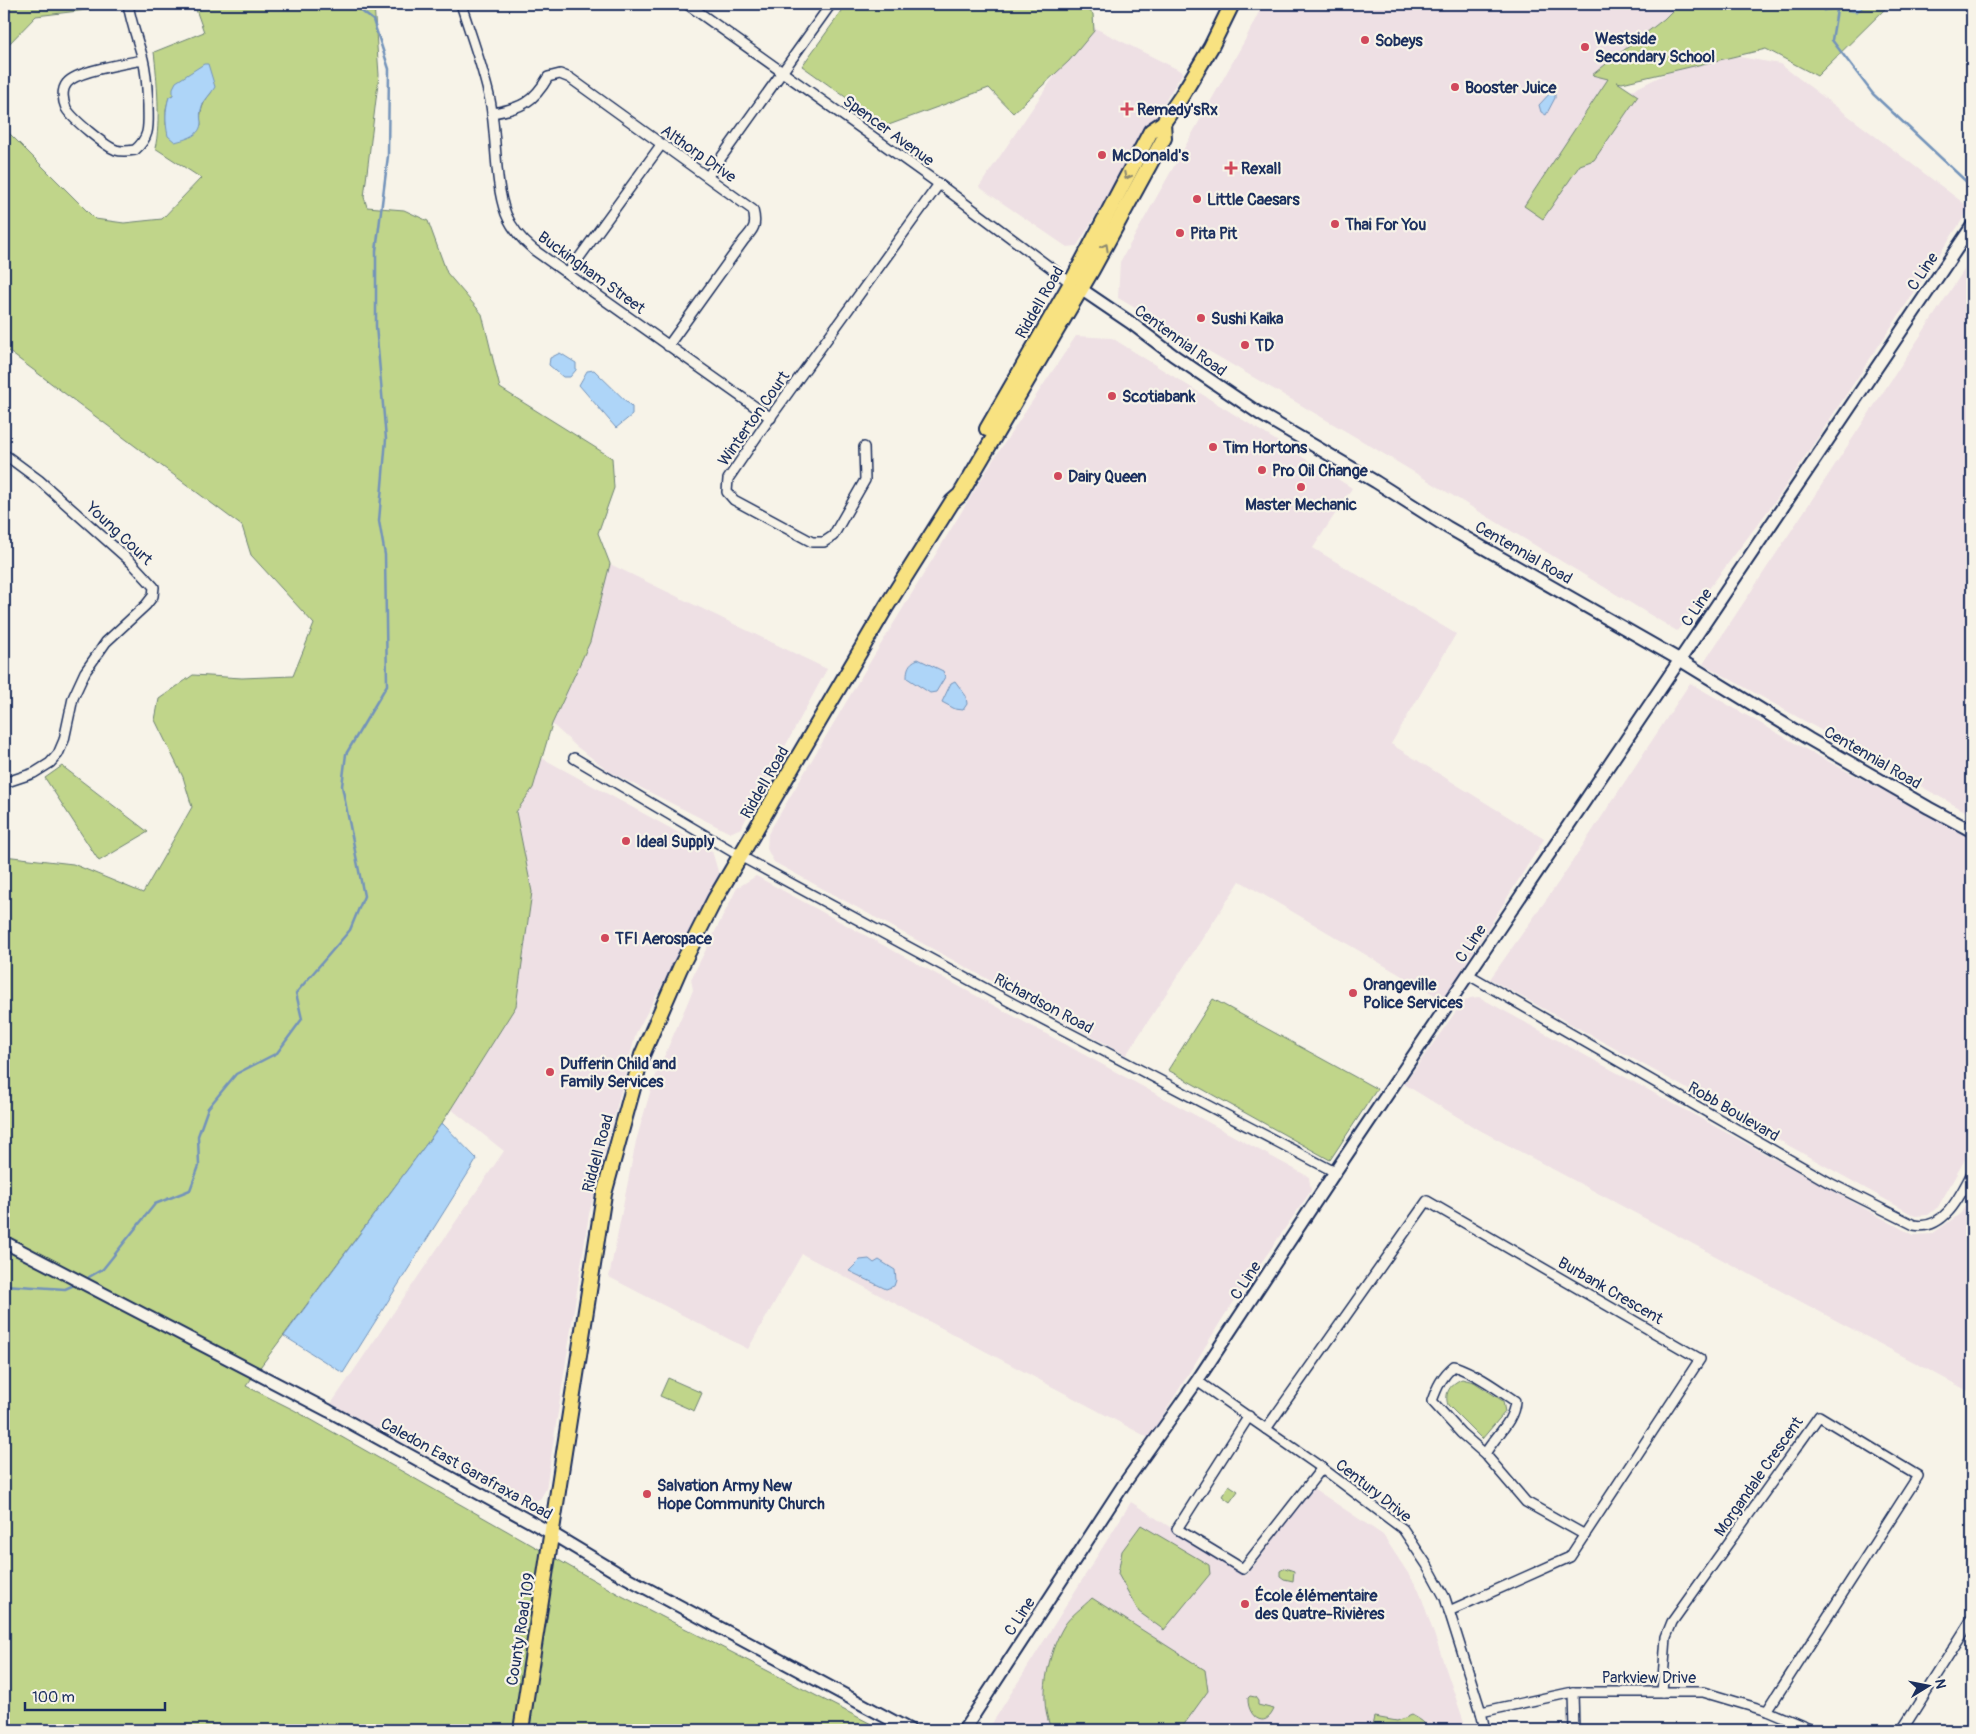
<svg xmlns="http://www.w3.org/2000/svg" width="1976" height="1734" font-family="Pangolin,sans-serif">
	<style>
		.built { fill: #eee0e4 }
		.green { fill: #c0d58a; stroke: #6e8274; fill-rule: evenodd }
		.water { fill: #aed5f8; stroke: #7393ba }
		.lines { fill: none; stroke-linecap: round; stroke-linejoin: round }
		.stream { stroke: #7393ba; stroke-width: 2.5 }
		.street-casing { stroke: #1b2f5e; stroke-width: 12 }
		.secondary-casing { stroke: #1b2f5e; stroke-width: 15 }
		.primary-casing { stroke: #1b2f5e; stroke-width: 18 }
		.street { stroke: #f7f3e8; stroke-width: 9 }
		.secondary { stroke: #f7f3e8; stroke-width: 11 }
		.primary { stroke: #f8e281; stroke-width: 14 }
		.oneway { stroke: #8a8870 }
		.poi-dot { fill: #d1495b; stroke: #f7f3e8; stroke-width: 2 }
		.labels { text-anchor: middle; stroke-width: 4.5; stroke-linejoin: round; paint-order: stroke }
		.poi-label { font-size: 16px; font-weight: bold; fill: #1b2f5e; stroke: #f7f3e8; text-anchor: start }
		.street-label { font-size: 16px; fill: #1b2f5e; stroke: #f7f3e8 }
	</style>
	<rect width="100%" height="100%" fill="#f7f3e8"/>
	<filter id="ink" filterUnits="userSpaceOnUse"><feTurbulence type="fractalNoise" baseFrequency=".02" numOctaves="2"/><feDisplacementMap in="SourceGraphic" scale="10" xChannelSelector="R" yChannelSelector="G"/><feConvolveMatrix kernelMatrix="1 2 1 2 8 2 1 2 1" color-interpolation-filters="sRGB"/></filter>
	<g filter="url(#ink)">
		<!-- built -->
		<g class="built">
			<polygon points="1263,4 1679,4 1664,19 1593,75 1609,78 1631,91 1669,72 1734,56 1780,64 1970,208 1779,496 1677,631 1364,442 1118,298 1120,262 1245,40"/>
			<polygon points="1089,25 1183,72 1077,246 1067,247 979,187"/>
			<polygon points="1972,258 1972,815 1703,664"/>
			<polygon points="1076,336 1112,338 1352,488 1313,548 1456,634 1391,744 1544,839 1443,1000 1240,881 1126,1055 774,862 767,849 768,834 861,677 993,460"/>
			<polygon points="610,564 827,669 741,828 730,833 612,773 577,747 552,724"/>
			<polygon points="1690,683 1807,750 1972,838 1972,1147 1938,1207 1928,1215 1915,1216 1490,979 1558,883"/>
			<polygon points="542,758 712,851 720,878 636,1033 589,1214 546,1489 540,1499 528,1504 515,1501 331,1404 504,1151 451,1109 516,1006 532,892 516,812 534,785"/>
			<polygon points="756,876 1309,1177 1311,1191 1224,1316 1149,1438 802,1254 748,1349 609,1277 636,1141 653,1082 693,990 691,979 737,888"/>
			<polygon points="1479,997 1913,1235 1932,1234 1961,1213 1972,1193 1972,1393 1474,1127 1404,1084 1462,1003 1470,998"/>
			<polygon points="1313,1488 1383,1535 1419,1590 1464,1722 1464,1730 988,1730 1131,1502 1246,1576"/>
		</g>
		<!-- green -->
		<g class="green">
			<polygon points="4,4 114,4 87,10 36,16 6,47 4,57"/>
			<path d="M194,4H374L379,75L364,197L367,207L404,210L428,221L447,273L482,314L500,388L612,458L614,488L598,533L610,564L590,642L552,724L533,788L516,812L532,892L516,1006L442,1123L246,1386L294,1410L620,1595L883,1730H4V856L73,864L143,893L192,807L183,777L155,720L159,699L193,675L242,678L293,676L314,624L251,555L242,526L8,351L4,353V128L95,219L124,223L162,219L201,178L155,148C161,125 157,77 154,52L204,32ZM212,92C203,101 199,112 201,125H166V109L169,97L173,95Z"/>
			<polygon points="847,4 1080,4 1093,14 1094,31 1069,61 1013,113 989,88 886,126 802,66"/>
			<polygon points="1679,4 1890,4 1817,76 1766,49 1622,83 1617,82 1638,96 1594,160 1580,165 1543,219 1524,206 1608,79 1592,75 1664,19"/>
			<polygon points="62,766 148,832 99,861 45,778"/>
			<polygon points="1213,999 1377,1089 1330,1160 1168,1070"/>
			<polygon points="668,1378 702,1393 694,1411 660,1396"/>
			<path d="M1462,1379L1474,1382L1503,1401L1505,1412L1482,1439L1448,1405C1444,1393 1450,1384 1462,1379Z"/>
			<polygon points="1229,1485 1238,1491 1230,1502 1222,1496"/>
			<polygon points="1141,1525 1209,1565 1210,1574 1164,1630 1139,1612 1118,1574 1122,1551"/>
			<polygon points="1285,1568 1294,1571 1293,1581 1284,1579 1280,1576 1280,1571"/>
			<path d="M1092,1598L1205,1670L1208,1691L1180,1730H1052C1037,1702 1048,1652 1064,1626C1070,1616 1083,1607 1092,1598Z"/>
			<path d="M1250,1696L1255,1697L1258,1701V1705L1274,1709C1265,1731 1247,1716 1248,1698Z"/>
			<path d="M1412,1715C1419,1719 1427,1723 1428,1730H1371L1374,1717L1397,1721Z"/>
		</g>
		<!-- water -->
		<g class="water">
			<polygon points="1820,4 1867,4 1857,12 1835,9 1823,11"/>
			<path d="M204,64H208L215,87C211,94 205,99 202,106C200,112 200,116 201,122C201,136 186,139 175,142L168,136C165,122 165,110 169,97L173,95V88L176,82Z"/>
			<polygon points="1552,91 1555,94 1555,98 1546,115 1541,112 1539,105"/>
			<polygon points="560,353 576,363 576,370 570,377 563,377 549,365 550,358"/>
			<polygon points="594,370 632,407 632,415 616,428 579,385 587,371"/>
			<path d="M918,659L943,671L945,677L936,692L930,693L907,678C907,669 908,663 918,659Z"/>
			<polygon points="955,681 966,696 967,704 963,710 955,709 942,702 951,683"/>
			<polygon points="442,1123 477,1159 343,1373 284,1336"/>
			<polygon points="869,1259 874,1263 879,1260 895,1270 896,1280 894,1286 886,1289 849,1271 860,1260"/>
		</g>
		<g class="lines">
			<!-- stream -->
			<g class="stream">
				<polyline points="1838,4 1832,40 1873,94 1972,187"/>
				<polyline points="89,1277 103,1269 155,1204 190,1190 199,1166 198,1136 208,1108 236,1074 277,1053 302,1019 296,993 350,930 364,896 342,786 346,754 387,685 385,555 379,521 386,439 376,326 376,251 388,156 389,69 373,20 360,10 358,4"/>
				<polyline points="4,1285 65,1289 72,1286"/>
			</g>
			<!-- street casing -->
			<g class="street-casing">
				<g id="street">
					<path d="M128,4C131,23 138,41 143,59C147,75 147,90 148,105C148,125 151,136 135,150C129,151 122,152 116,150C105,146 72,119 66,108C63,101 61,90 67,83C76,71 127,63 143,60"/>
					<path d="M461,4C471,36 483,67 490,100C497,135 494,182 506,214C512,229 522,240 534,250L771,418"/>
					<polyline points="687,4 939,184 1071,283"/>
					<path d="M492,113C520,109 534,102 548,77L560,74L570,78L753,210C757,225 754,229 744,240L668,346"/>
					<polyline points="708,176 831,4"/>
					<polyline points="568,273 661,145"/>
					<polyline points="864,447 865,480 833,536 824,542 812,542 734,500 727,492 728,479 762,429 939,184"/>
					<polyline points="4,454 39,480 131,562 154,587 153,596 146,605 106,642 85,672 73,698 64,740 58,754 50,763 34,773 4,783"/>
					<polyline points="574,758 740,856 1014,1004 1335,1172"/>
					<path d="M1469,975L1830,1183L1914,1225C1944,1231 1960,1196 1972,1173"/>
					<polyline points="1197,1381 1322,1468 1403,1529 1427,1565 1445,1598 1481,1712 1485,1730"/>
					<polyline points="1249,1416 1177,1529 1243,1569 1322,1468"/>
					<polyline points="1266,1429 1427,1201 1700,1359 1570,1557 1449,1611"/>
					<path d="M1485,1454C1495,1436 1514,1422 1515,1401C1496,1388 1477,1374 1454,1366C1442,1376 1437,1387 1432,1401L1461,1433L1485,1454L1526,1502L1585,1535"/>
					<polyline points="1573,1692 1574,1730"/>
					<polyline points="1662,1692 1666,1637 1672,1622 1819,1416 1918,1476 1767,1711"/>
					<polyline points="1481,1712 1573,1692 1703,1692 1767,1711 1812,1730"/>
					<polyline points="1902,1730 1972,1619"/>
				</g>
			</g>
			<!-- secondary casing -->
			<g class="secondary-casing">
				<g id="secondary">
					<polyline points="1075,285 1131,323 1173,355 1260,414 1376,482 1447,527 1680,660 1809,739 1929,808 1972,831"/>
					<polyline points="4,1242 329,1411 551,1533 616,1572 910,1730"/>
					<polyline points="964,1730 1124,1484 1197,1381 1335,1172 1972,226"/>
				</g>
			</g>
			<!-- primary casing -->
			<g class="primary-casing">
				<g id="primary">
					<polyline points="987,429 1071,283 1151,131 1163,123 1181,97 1211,47 1232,4"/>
					<polyline points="521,1730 604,1194 642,1055 680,968 715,899 886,607 952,502 960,495 1092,270 1164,138 1163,123"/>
				</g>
			</g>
			<!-- street -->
			<use href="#street" class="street"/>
			<!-- secondary -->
			<use href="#secondary" class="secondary"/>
			<!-- primary -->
			<use href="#primary" class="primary"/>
		</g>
		<!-- one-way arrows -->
		<defs><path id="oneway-chevron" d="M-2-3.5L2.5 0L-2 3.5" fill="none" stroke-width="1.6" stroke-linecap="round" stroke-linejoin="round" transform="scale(1.25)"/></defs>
		<g class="oneway">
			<use href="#oneway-chevron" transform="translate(1127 176) rotate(118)"/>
			<use href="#oneway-chevron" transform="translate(1105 247) rotate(-61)"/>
		</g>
	</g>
	<!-- markers -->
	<g class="poi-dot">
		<circle cx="1365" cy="40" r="5"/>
		<circle cx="1585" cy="47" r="5"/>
		<circle cx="1455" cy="87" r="5"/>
		<path d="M1124.5 101.5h5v5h5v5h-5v5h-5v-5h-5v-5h5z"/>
		<circle cx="1102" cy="155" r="5"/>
		<path d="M1228.5 160.5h5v5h5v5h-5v5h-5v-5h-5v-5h5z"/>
		<circle cx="1197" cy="199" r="5"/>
		<circle cx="1335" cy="224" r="5"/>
		<circle cx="1180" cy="233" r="5"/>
		<circle cx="1201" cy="318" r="5"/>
		<circle cx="1245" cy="345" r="5"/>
		<circle cx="1112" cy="396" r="5"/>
		<circle cx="1213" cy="447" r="5"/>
		<circle cx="1262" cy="470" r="5"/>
		<circle cx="1058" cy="476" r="5"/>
		<circle cx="1301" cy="487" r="5"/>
		<circle cx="626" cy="841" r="5"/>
		<circle cx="605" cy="938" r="5"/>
		<circle cx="1353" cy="993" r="5"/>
		<circle cx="550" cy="1072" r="5"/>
		<circle cx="647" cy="1494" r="5"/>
		<circle cx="1245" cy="1604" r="5"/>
	</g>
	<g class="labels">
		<!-- poi labels -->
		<g class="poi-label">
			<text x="1595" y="44">Westside<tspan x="1595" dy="18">Secondary School</tspan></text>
			<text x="1375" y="46">Sobeys</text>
			<text x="1465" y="93">Booster Juice</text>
			<text x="1137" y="115">Remedy'sRx</text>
			<text x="1112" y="161">McDonald's</text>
			<text x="1241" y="174">Rexall</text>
			<text x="1207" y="205">Little Caesars</text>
			<text x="1345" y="230">Thai For You</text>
			<text x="1190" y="239">Pita Pit</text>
			<text x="1211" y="324">Sushi Kaika</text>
			<text x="1255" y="351">TD</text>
			<text x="1122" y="402">Scotiabank</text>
			<text x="1223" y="453">Tim Hortons</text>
			<text x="1272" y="476">Pro Oil Change</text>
			<text x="1068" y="482">Dairy Queen</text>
			<text x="1301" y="510" text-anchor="middle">Master Mechanic</text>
			<text x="636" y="847">Ideal Supply</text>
			<text x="615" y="944">TFI Aerospace</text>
			<text x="1363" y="990">Orangeville<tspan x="1363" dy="18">Police Services</tspan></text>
			<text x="560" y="1069">Dufferin Child and<tspan x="560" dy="18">Family Services</tspan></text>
			<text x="657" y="1491">Salvation Army New<tspan x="657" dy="18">Hope Community Church</tspan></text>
			<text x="1255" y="1601">École élémentaire<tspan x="1255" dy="18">des Quatre-Rivières</tspan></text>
		</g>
		<!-- street labels -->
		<g class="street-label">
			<text transform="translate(889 130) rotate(36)" y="6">Spencer Avenue</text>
			<text transform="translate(699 153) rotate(35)" y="6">Althorp Drive</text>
			<text transform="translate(1922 271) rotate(-56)" y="6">C Line</text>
			<text transform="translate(592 272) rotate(36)" y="6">Buckingham Street</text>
			<text transform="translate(1039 302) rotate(-60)" y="6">Riddell Road</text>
			<text transform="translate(1181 340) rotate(36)" y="6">Centennial Road</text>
			<text transform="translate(753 418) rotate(-55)" y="6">Winterton Court</text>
			<text transform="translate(120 533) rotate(43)" y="6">Young Court</text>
			<text transform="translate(1524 552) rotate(30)" y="6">Centennial Road</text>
			<text transform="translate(1696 607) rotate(-56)" y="6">C Line</text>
			<text transform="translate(1873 757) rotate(30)" y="6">Centennial Road</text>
			<text transform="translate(764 782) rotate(-60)" y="6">Riddell Road</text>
			<text transform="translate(1470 943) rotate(-56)" y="6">C Line</text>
			<text transform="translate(1044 1003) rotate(28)" y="6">Richardson Road</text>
			<text transform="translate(1734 1111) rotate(30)" y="6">Robb Boulevard</text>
			<text transform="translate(597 1153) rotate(-75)" y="6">Riddell Road</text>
			<text transform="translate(1245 1280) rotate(-57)" y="6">C Line</text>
			<text transform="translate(1611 1290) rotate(30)" y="6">Burbank Crescent</text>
			<text transform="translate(467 1468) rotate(29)" y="6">Caledon East Garafraxa Road</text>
			<text transform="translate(1758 1476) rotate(-55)" y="6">Morgandale Crescent</text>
			<text transform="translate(1374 1490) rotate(38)" y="6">Century Drive</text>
			<text transform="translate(1019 1616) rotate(-57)" y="6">C Line</text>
			<text transform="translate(520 1629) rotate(-81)" y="6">County Road 109</text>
			<text x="1649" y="1683">Parkview Drive</text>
		</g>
	</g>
	<!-- margin -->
	<rect width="1976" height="1734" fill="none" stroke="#f7f3e8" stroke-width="20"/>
	<rect x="10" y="10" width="1956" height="1714" fill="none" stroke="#1b2f5e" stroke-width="2" filter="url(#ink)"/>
	<!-- north arrow -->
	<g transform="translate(1928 1686) rotate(80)" stroke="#f7f3e8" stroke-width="4" paint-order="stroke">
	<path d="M0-4L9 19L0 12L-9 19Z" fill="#1b2f5e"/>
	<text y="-8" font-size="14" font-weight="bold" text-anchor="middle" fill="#1b2f5e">N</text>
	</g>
	<!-- scale -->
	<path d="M25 1702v8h140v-8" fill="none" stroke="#1b2f5e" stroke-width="2.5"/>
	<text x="32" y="1702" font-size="15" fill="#1b2f5e" stroke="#f7f3e8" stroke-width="4" paint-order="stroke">100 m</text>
</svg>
